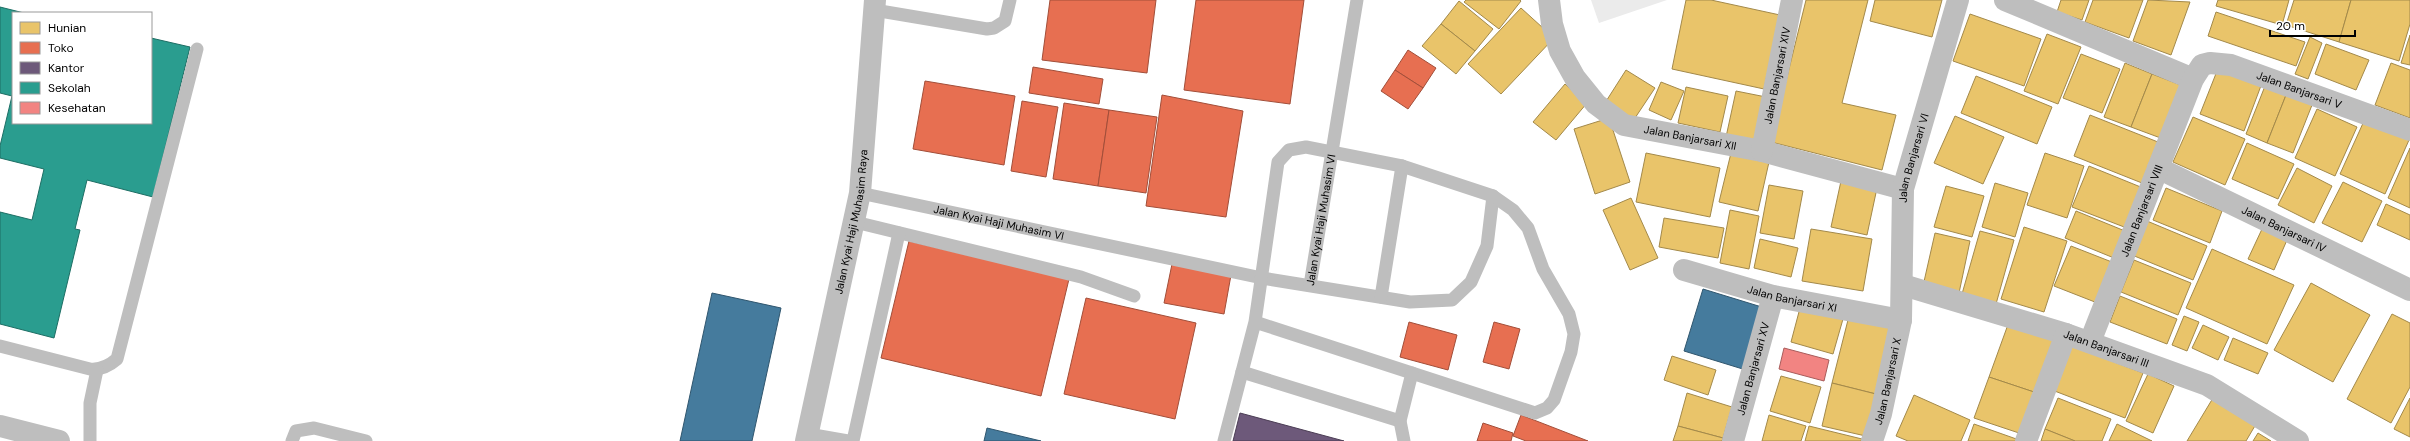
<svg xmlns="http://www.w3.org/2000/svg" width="2410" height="441" font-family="'DM Sans',sans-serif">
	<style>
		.green { fill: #ebebeb }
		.homes { fill: #e9c46a; stroke: #a3894a }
		.shops { fill: #e76f51; stroke: #a24e39 }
		.offices { fill: #6d597a; stroke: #4c3e55 }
		.schools { fill: #2a9d8f; stroke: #1d6e64 }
		.health { fill: #f28482; stroke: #a95c5b }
		.public { fill: #457b9d; stroke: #30566e }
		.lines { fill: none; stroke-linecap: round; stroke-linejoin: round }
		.service { stroke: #bebebe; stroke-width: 13 }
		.minor { stroke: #bebebe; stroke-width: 22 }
		.tertiary { stroke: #bebebe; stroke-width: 22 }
		.trunk { stroke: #bebebe; stroke-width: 22 }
		.labels { text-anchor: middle; stroke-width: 4; stroke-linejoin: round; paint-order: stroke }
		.street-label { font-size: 11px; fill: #000; stroke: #fff }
	</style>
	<rect width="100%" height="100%" fill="#fff"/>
	<!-- green -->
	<polygon class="green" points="1591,0 1667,0 1599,23"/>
	<!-- homes -->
	<g class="homes">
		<polygon points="1466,0 1520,0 1521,1 1499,29 1464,2"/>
		<polygon points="1686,0 1711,0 1780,15 1764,89 1672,69"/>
		<polygon points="1806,0 1868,0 1842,103 1896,115 1882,170 1771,142"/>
		<polygon points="1875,0 1942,0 1932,37 1870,21"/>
		<polygon points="2061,0 2089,0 2082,20 2057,12"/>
		<polygon points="2093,0 2143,0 2129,38 2085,22"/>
		<polygon points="2148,0 2190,2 2171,55 2133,41"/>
		<polygon points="2218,0 2289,0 2282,25 2216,6"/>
		<polygon points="2294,0 2351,0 2339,42 2286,25"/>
		<polygon points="2351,0 2410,0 2410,24 2399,61 2339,42"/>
		<polygon points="1459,1 1493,29 1475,51 1441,24"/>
		<polygon points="1521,8 1554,38 1501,94 1468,64"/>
		<polygon points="2216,12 2305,42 2296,66 2208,36"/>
		<polygon points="1970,14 2041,39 2024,86 1953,61"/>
		<polygon points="1441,24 1475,51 1456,74 1422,46"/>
		<polygon points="2047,34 2081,47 2058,104 2024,91"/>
		<polygon points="2410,35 2410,65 2401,63"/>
		<polygon points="2310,37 2322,43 2308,79 2295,74"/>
		<polygon points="2326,44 2369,60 2356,90 2315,74"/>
		<polygon points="2081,54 2120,69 2102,113 2063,98"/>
		<polygon points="2125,63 2152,74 2131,127 2104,117"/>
		<polygon points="2391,63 2410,70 2410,118 2375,105"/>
		<polygon points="2219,66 2262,83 2244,131 2200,114"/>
		<polygon points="1626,70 1655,88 1631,124 1603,106"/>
		<polygon points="2152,74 2186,87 2166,140 2131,127"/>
		<polygon points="1976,76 2052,107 2037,144 1961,113"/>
		<polygon points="2267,81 2288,90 2267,143 2246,134"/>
		<polygon points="1661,82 1684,91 1671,120 1649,110"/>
		<polygon points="1565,84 1587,103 1556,140 1533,122"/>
		<polygon points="1686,87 1728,96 1720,132 1678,123"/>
		<polygon points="2288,90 2314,100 2293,153 2267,143"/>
		<polygon points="1736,91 1766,97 1756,143 1726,137"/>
		<polygon points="2317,109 2357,127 2335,176 2295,158"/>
		<polygon points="2090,115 2163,144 2147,185 2074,156"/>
		<polygon points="1955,116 2004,137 1983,184 1934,163"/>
		<polygon points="2193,117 2245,139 2225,185 2173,162"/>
		<polygon points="1609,118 1630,182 1595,194 1574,129"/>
		<polygon points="2364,121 2409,140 2385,194 2340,174"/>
		<polygon points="2247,143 2294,164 2278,199 2232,179"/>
		<polygon points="2410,148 2410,208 2388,198"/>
		<polygon points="1646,153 1720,168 1710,217 1636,202"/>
		<polygon points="1731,153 1769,162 1758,211 1719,202"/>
		<polygon points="2045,153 2084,166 2067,218 2027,205"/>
		<polygon points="2089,166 2148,190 2132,230 2072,207"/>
		<polygon points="2297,168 2332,186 2314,223 2278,205"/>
		<polygon points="1841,181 1877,188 1867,235 1831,227"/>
		<polygon points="2343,182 2382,201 2362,242 2322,223"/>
		<polygon points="1995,183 2028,193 2015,237 1982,227"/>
		<polygon points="1769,185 1803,191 1794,239 1760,233"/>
		<polygon points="1946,186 1984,196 1972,237 1934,227"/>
		<polygon points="2166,188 2222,211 2210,243 2153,220"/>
		<polygon points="1631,198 1658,258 1630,270 1603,210"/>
		<polygon points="2386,204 2410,215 2410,240 2377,225"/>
		<polygon points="1730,210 1759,216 1749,269 1720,263"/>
		<polygon points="2076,211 2125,231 2114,258 2065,238"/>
		<polygon points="1664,218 1724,228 1718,258 1659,247"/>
		<polygon points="2147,221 2207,246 2193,280 2132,255"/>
		<polygon points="2024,227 2067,241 2044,312 2001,299"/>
		<polygon points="1811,229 1872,239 1863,291 1802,281"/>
		<polygon points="2262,229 2287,240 2274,270 2248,259"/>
		<polygon points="1980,231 2014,240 1996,304 1962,294"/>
		<polygon points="1935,233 1970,241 1959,293 1923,286"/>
		<polygon points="1760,239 1798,248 1791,277 1754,268"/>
		<polygon points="2071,246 2117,264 2100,304 2054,286"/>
		<polygon points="2212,249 2294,285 2267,344 2186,308"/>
		<polygon points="2134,260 2191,283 2178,315 2121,292"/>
		<polygon points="2311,283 2370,315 2333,382 2274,350"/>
		<polygon points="2120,296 2177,319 2167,344 2110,322"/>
		<polygon points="1800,308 1843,319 1833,354 1791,342"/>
		<polygon points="2392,314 2410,323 2410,387 2391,423 2347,399"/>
		<polygon points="1849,316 1897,327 1880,395 1832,383"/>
		<polygon points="2184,316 2199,322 2187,351 2172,345"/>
		<polygon points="2010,319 2057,335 2037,393 1989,377"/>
		<polygon points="2203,325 2229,337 2218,360 2192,348"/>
		<polygon points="2233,338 2268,353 2258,374 2224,360"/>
		<polygon points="2070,345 2143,373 2125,418 2052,390"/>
		<polygon points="1672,356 1716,370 1708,395 1664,380"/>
		<polygon points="2148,374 2174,386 2153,433 2126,421"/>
		<polygon points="1781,376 1821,387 1810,423 1770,411"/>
		<polygon points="1989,377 2037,393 2022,434 1974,418"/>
		<polygon points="1832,383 1880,395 1870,437 1822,426"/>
		<polygon points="1687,393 1732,407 1723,438 1678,426"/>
		<polygon points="2216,393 2259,419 2246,441 2187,441"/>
		<polygon points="1914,395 1970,420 1961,441 1908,441 1896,436"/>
		<polygon points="2058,398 2111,419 2102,441 2075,441 2045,429"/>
		<polygon points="2410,398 2410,437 2394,429"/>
		<polygon points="1769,415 1806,426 1801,441 1762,441"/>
		<polygon points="1974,424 2022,441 1968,441"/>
		<polygon points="2117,424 2152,441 2109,441"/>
		<polygon points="1678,426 1723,438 1722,441 1673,441"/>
		<polygon points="1809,426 1862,439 1861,441 1805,441"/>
		<polygon points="2045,429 2075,441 2041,441"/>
		<polygon points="2258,433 2271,441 2253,441"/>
	</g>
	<!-- shops -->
	<g class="shops">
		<polygon points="1050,0 1156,0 1147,73 1042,60"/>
		<polygon points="1196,0 1304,0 1290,104 1184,90"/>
		<polygon points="1408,50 1436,68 1423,88 1395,70"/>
		<polygon points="1033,67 1103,79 1099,104 1029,93"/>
		<polygon points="1395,70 1423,88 1408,109 1381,91"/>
		<polygon points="925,81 1015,96 1004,165 913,149"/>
		<polygon points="1162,95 1243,111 1226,217 1146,206"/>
		<polygon points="1022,101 1058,107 1046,177 1011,171"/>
		<polygon points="1064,103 1109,110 1098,186 1053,179"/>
		<polygon points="1109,110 1157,117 1146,193 1098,186"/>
		<polygon points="909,241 1069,279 1041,396 881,358"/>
		<polygon points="1172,264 1231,275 1224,314 1164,303"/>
		<polygon points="1086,298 1196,323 1175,419 1064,394"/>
		<polygon points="1409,322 1457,335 1448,370 1400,357"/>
		<polygon points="1494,322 1520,329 1509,369 1483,362"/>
		<polygon points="1521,415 1588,441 1526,441 1513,436"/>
		<polygon points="1483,423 1513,433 1511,441 1477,441"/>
	</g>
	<!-- offices -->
	<polygon class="offices" points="1240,413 1344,441 1233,441"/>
	<!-- schools -->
	<polygon class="schools" points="0,7 24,13 13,13 13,123 151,123 151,38 190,47 153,197 87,180 75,229 80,230 54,338 0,324 0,212 32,220 44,169 0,158 0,146 12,96 0,93"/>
	<!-- health -->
	<polygon class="health" points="1784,348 1829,360 1824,381 1779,369"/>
	<!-- public -->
	<g class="public">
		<polygon points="1703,289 1765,308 1746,370 1684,351"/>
		<polygon points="712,293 781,308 752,441 680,441"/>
		<polygon points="987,428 1041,441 984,441"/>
	</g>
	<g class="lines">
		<!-- service -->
		<g class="service">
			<polyline points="874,10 987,29 994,28 1005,21 1010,0"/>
			<path id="s1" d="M860,193L1262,278L1410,302L1452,300L1471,282L1487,246L1493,196"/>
			<polyline points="855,222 1081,277 1134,296"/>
			<path id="s2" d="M1310,285L1357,0"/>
			<polyline points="1381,297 1402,166"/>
			<path d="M0,346L90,369C101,370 109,366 117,359L197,49"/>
			<polyline points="1242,372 1400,421"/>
			<polyline points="808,434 848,441"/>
			<polyline points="90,441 90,403 97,370"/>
			<polyline points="292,441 296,431 314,428 366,441"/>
			<polyline points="853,441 899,233"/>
			<polyline points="1224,441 1255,322 1278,162 1289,150 1306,147 1402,166 1493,196 1513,210 1528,228 1543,269 1569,314 1574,334 1571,352 1554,400 1547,408 1535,413 1255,322"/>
			<polyline points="1404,441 1400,421 1412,373"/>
		</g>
		<!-- minor -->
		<g class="minor">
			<path id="s3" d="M1549,0L1552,24L1560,51L1575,78L1596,104L1624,125L1762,151L1903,189"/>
			<polyline points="2005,0 2193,79"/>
			<path id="s4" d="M1762,151L1792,0"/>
			<path id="s5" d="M2158,168L2410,290"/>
			<path id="s6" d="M1684,270L1773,296L1901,320"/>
			<path id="s7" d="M1903,285L2066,334L2207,385L2298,441"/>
			<path id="s8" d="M2090,342L2193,79L2202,65L2210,63L2231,65L2410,130"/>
			<path id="s9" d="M1733,441L1773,296"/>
			<path id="s10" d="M1872,441L1881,414L1901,320L1903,189L1958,0"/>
			<polyline points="2026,441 2066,334"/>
		</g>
		<!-- tertiary -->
		<path class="tertiary" id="s11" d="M806,441L860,193L875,0"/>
		<!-- trunk -->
		<polyline class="trunk" points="0,426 59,441"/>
	</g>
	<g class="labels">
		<!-- street labels -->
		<g class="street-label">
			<text dy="4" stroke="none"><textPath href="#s4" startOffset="77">Jalan Banjarsari XIV</textPath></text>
			<text dy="4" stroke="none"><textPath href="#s8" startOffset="401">Jalan Banjarsari V</textPath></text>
			<text dy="4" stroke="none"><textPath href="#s3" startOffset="219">Jalan Banjarsari XII</textPath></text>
			<text dy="4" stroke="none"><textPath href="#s10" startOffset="288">Jalan Banjarsari VI</textPath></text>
			<text dy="4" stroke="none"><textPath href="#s8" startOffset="141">Jalan Banjarsari VIII</textPath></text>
			<text dy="4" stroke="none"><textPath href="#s2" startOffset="66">Jalan Kyai Haji Muhasim VI</textPath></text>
			<text dy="4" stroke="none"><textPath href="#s11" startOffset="224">Jalan Kyai Haji Muhasim Raya</textPath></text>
			<text dy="4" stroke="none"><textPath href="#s1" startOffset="142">Jalan Kyai Haji Muhasim VI</textPath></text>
			<text dy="4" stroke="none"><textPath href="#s5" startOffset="140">Jalan Banjarsari IV</textPath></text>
			<text dy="4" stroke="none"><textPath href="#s6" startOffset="112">Jalan Banjarsari XI</textPath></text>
			<text dy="4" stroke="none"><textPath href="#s7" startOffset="213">Jalan Banjarsari III</textPath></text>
			<text dy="4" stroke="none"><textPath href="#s9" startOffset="75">Jalan Banjarsari XV</textPath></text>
			<text dy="4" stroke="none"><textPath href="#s10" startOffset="62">Jalan Banjarsari X</textPath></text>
		</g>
	</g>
	<!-- legend -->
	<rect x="12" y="12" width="140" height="112" fill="#ffffff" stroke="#999999"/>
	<rect x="20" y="22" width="20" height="12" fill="#e9c46a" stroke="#999999"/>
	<text x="48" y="32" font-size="12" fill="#000000">Hunian</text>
	<rect x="20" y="42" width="20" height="12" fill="#e76f51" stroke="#999999"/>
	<text x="48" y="52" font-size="12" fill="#000000">Toko</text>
	<rect x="20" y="62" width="20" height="12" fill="#6d597a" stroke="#999999"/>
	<text x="48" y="72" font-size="12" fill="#000000">Kantor</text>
	<rect x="20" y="82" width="20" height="12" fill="#2a9d8f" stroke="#999999"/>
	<text x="48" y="92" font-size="12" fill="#000000">Sekolah</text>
	<rect x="20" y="102" width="20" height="12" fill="#f28482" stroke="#999999"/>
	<text x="48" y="112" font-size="12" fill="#000000">Kesehatan</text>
	<!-- scale -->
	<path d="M2270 30v6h85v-6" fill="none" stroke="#000000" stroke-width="2"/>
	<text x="2276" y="30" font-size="12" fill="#000000" stroke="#ffffff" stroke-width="3" paint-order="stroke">20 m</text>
</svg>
